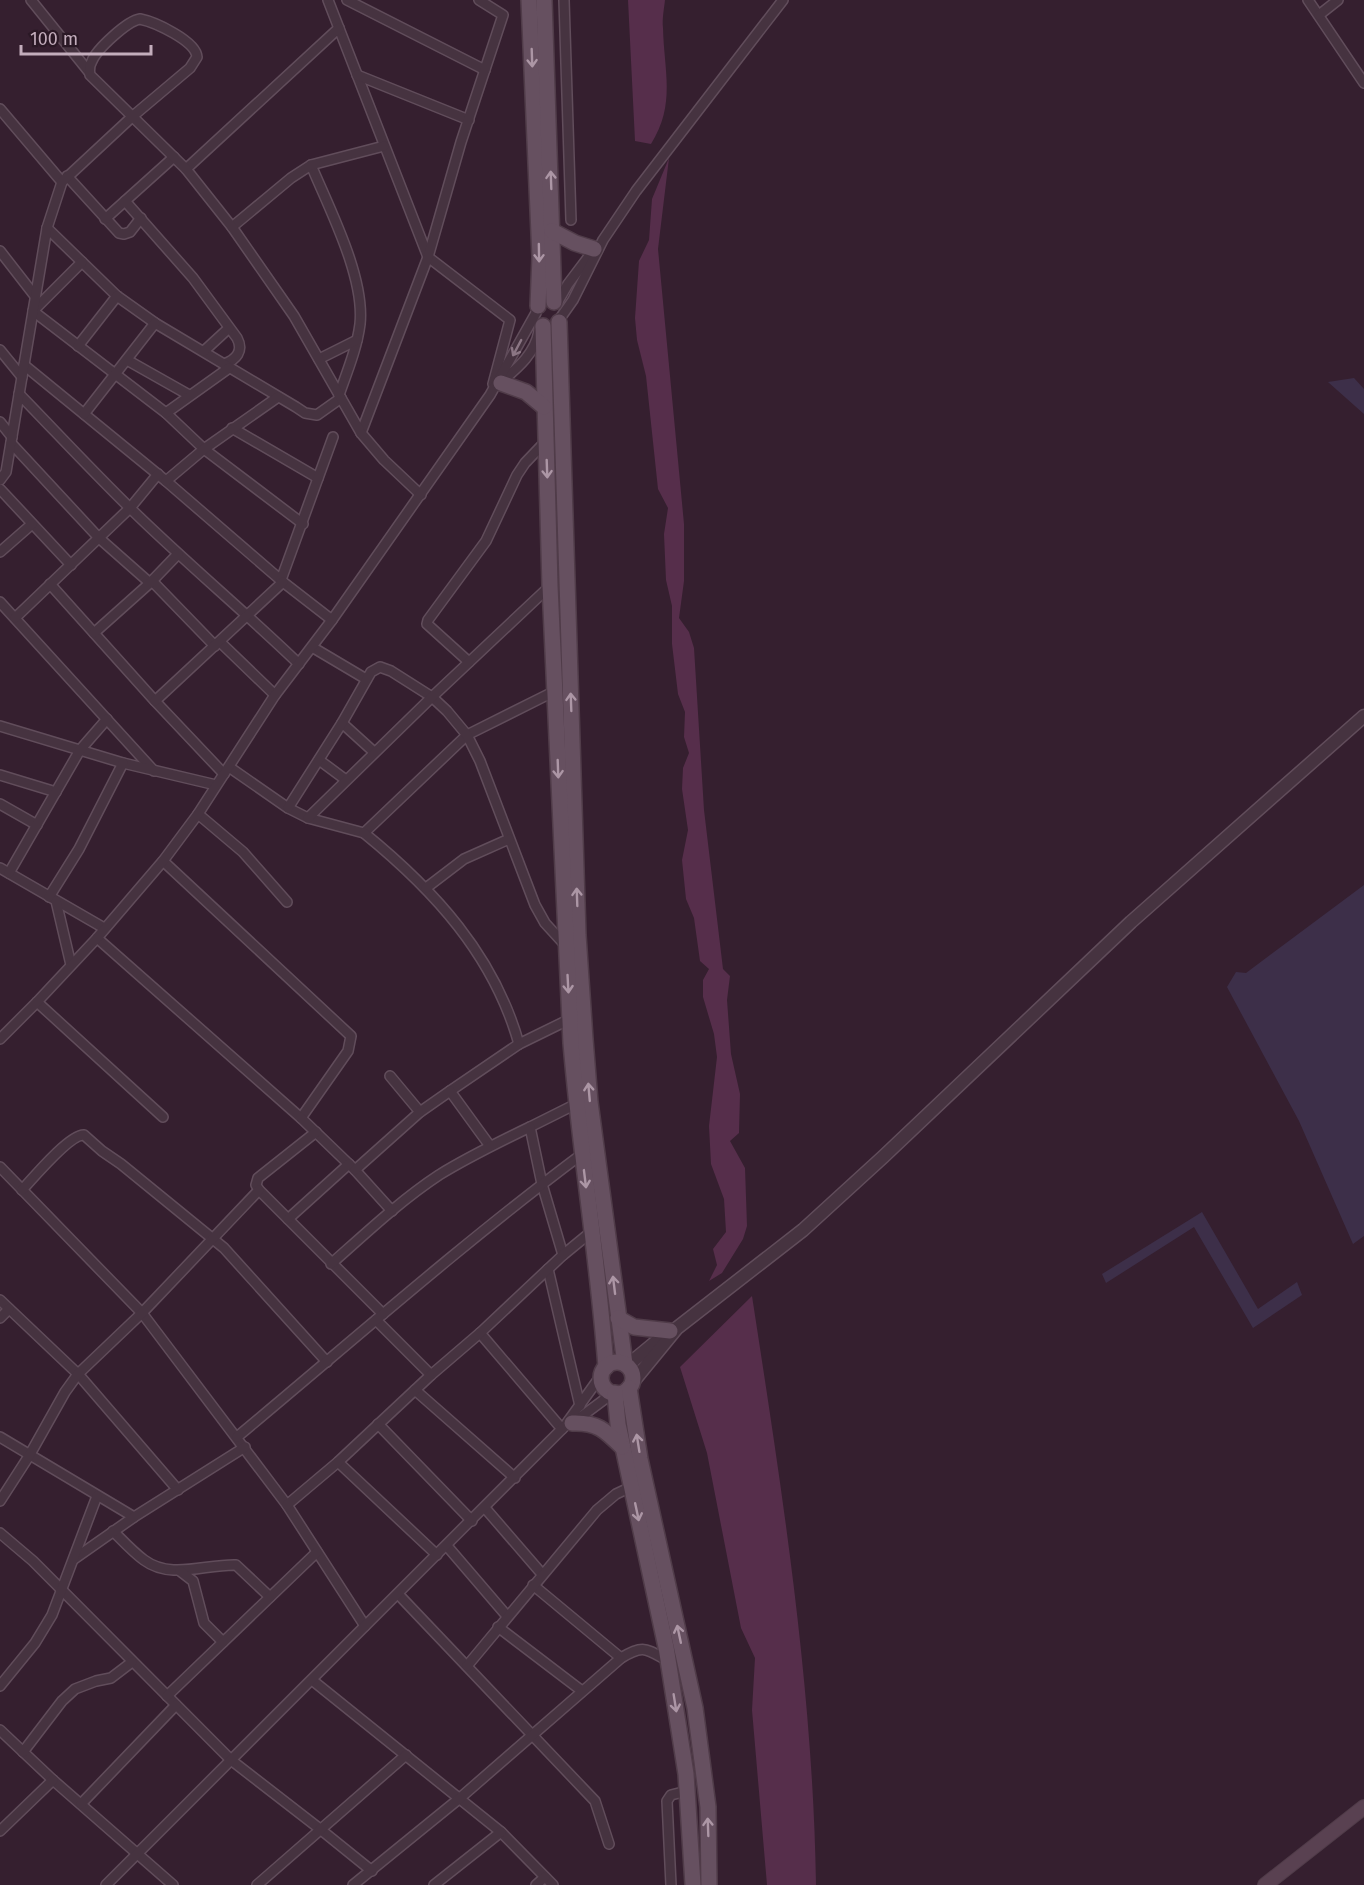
<svg xmlns="http://www.w3.org/2000/svg" width="1364" height="1885" font-family="'Fira Sans',sans-serif">
	<style>
		.green { fill: #3d2f49 }
		.water { fill: #562e4b }
		.lines { fill: none; stroke-linecap: round; stroke-linejoin: round }
		.minor-casing { stroke: #614d5b; stroke-width: 12 }
		.tertiary-casing { stroke: #614d5b; stroke-width: 15 }
		.secondary-casing { stroke: #503c49; stroke-width: 16 }
		.primary-casing { stroke: #503c49; stroke-width: 18 }
		.minor { stroke: #463340; stroke-width: 9 }
		.tertiary { stroke: #463340; stroke-width: 12 }
		.secondary { stroke: #594151; stroke-width: 14 }
		.primary { stroke: #665060; stroke-width: 15 }
		.oneway { stroke: #ac96a5 }
		.oneway2 { stroke: #8b7684 }
	</style>
	<rect width="100%" height="100%" fill="#351f2f"/>
	<!-- green -->
	<g class="green">
		<polygon points="1354,378 1364,389 1364,414 1328,382"/>
		<polygon points="1364,885 1364,1236 1353,1244 1299,1121 1227,987 1236,972 1246,973"/>
		<polygon points="1202,1212 1258,1309 1297,1282 1302,1295 1253,1328 1194,1227 1106,1283 1102,1274"/>
	</g>
	<!-- water -->
	<g class="water">
		<path d="M628,0H665C664,9 662,19 663,28C664,72 676,104 651,144L635,141Z"/>
		<polygon points="669,158 658,249 684,524 684,581 679,618 689,632 694,648 704,810 723,969 730,976 727,1000 731,1054 740,1094 739,1133 730,1141 745,1168 747,1226 743,1239 722,1273 709,1281 717,1265 713,1249 726,1232 724,1199 711,1164 709,1126 717,1057 714,1034 703,997 703,980 709,969 700,961 694,918 686,899 682,860 688,830 682,789 683,768 689,753 684,737 685,712 678,694 672,644 672,606 666,580 664,534 668,508 658,489 646,376 637,340 635,318 639,261 649,240 652,199"/>
		<path d="M752,1296C782,1491 813,1687 816,1885H767L752,1710L755,1658L741,1628L707,1453L680,1367Z"/>
	</g>
	<g class="lines">
		<!-- minor casing -->
		<g class="minor-casing">
			<g id="minor">
				<polyline points="31,0 89,72"/>
				<polyline points="328,0 428,257 510,320 493,384"/>
				<polyline points="347,0 485,70"/>
				<polyline points="564,0 571,220"/>
				<polyline points="1308,0 1364,83"/>
				<polyline points="1319,15 1338,0"/>
				<polyline points="357,75 469,120"/>
				<polyline points="0,109 62,182"/>
				<path d="M311,165C329,208 365,277 360,324C357,348 347,372 339,395"/>
				<polyline points="186,169 339,28"/>
				<polyline points="67,176 119,233 124,234 130,232 141,218"/>
				<path d="M125,201L193,278L237,338C244,351 236,360 224,364"/>
				<polyline points="105,219 174,157"/>
				<polyline points="232,227 291,178 311,165 384,146"/>
				<polyline points="47,228 117,296 155,323 296,407 305,413 317,415 341,398"/>
				<polyline points="0,251 35,296"/>
				<polyline points="82,262 33,311 166,413 204,449 303,524"/>
				<polyline points="557,303 568,284 593,251"/>
				<polyline points="561,317 573,300 603,240 636,191 783,0"/>
				<polyline points="78,346 117,296"/>
				<polyline points="0,350 22,377"/>
				<polyline points="204,351 229,328"/>
				<polyline points="319,359 357,340"/>
				<polyline points="127,360 189,395"/>
				<polyline points="24,365 166,481 283,582 332,620"/>
				<path d="M502,381C519,367 535,353 539,331"/>
				<path d="M19,394C56,432 93,472 131,509C185,562 244,611 299,664"/>
				<polyline points="166,413 229,368"/>
				<polyline points="84,414 155,323"/>
				<polyline points="0,422 12,437"/>
				<polyline points="232,428 318,478"/>
				<polyline points="361,433 428,257 461,142 503,15 479,0"/>
				<polyline points="11,443 99,538 150,583"/>
				<path d="M0,480L6,472L47,228L62,182L133,116L190,68L197,57C196,41 155,22 140,19C127,21 97,49 92,61C89,66 89,70 90,75L186,169L232,227L294,316L361,433L384,460L421,495"/>
				<polyline points="166,481 204,449 278,397"/>
				<polyline points="0,489 71,565"/>
				<polyline points="0,552 32,524"/>
				<polyline points="281,580 333,437"/>
				<polyline points="152,581 215,646"/>
				<polyline points="50,584 155,701 224,774"/>
				<polyline points="0,602 154,771"/>
				<polyline points="15,618 130,508 158,474"/>
				<polyline points="94,633 150,583 178,554"/>
				<polyline points="220,642 275,695"/>
				<polyline points="312,647 366,679"/>
				<polyline points="469,662 427,624 428,620 486,541 517,475 525,463 546,441"/>
				<polyline points="155,701 283,582"/>
				<polyline points="342,723 374,752"/>
				<polyline points="0,726 123,763 216,785"/>
				<polyline points="319,760 346,780"/>
				<polyline points="229,767 288,808 308,818 364,833 467,735 555,691"/>
				<polyline points="0,775 56,792"/>
				<polyline points="0,804 37,825"/>
				<polyline points="288,808 342,723 371,672 380,667 391,671 432,697 447,711 467,735 480,761 535,905 545,923 566,946"/>
				<polyline points="198,814 243,852 287,902"/>
				<polyline points="308,818 432,697 550,586"/>
				<path d="M364,833C434,890 494,955 519,1044L570,1019"/>
				<polyline points="163,861 351,1036 348,1051 301,1118"/>
				<polyline points="0,868 104,928"/>
				<polyline points="9,873 80,750 107,719"/>
				<polyline points="426,888 464,859 509,839"/>
				<polyline points="49,897 79,849 123,763"/>
				<polyline points="56,901 71,965"/>
				<polyline points="97,938 301,1118 355,1170 392,1211"/>
				<polyline points="37,1002 163,1117"/>
				<polyline points="0,1039 37,1002 97,938 163,861 198,814 275,695 332,620 490,395 536,313"/>
				<polyline points="390,1076 420,1112"/>
				<polyline points="450,1091 519,1044"/>
				<polyline points="530,1127 576,1104"/>
				<polyline points="316,1132 258,1178 256,1185 259,1190 383,1314"/>
				<polyline points="0,1167 142,1313 287,1505 365,1626"/>
				<polyline points="355,1170 420,1112 450,1091 490,1146"/>
				<path d="M22,1190C33,1178 70,1134 84,1135L102,1151L121,1164L224,1248L327,1362"/>
				<polyline points="288,1219 349,1164"/>
				<path d="M331,1264C366,1233 401,1200 439,1175C468,1157 499,1142 530,1127L542,1184L563,1255"/>
				<polyline points="548,1269 580,1406"/>
				<polyline points="0,1300 78,1374 178,1490"/>
				<polyline points="0,1318 9,1309"/>
				<polyline points="376,1320 431,1375"/>
				<polyline points="480,1333 562,1429"/>
				<polyline points="415,1390 515,1478"/>
				<polyline points="574,1422 613,1393"/>
				<polyline points="378,1424 472,1521"/>
				<polyline points="0,1437 134,1517"/>
				<path d="M237,1437C351,1342 463,1243 582,1154"/>
				<polyline points="338,1462 437,1555"/>
				<polyline points="0,1501 29,1456 65,1392 78,1374 142,1313 259,1190"/>
				<polyline points="287,1505 338,1462 431,1375 480,1333 563,1255 591,1232"/>
				<polyline points="485,1508 542,1574"/>
				<path d="M113,1531C123,1541 133,1552 144,1560C171,1580 205,1564 236,1565L270,1597"/>
				<polyline points="0,1533 33,1561 231,1760 320,1829 372,1871"/>
				<polyline points="447,1546 507,1616"/>
				<polyline points="74,1559 134,1517 245,1447"/>
				<polyline points="180,1571 193,1581 204,1623 223,1642"/>
				<polyline points="533,1585 621,1658"/>
				<polyline points="398,1594 595,1801 609,1844"/>
				<polyline points="498,1627 582,1691"/>
				<polyline points="467,1666 597,1510 616,1494 631,1487"/>
				<polyline points="312,1680 501,1832 553,1885"/>
				<polyline points="0,1686 35,1643 52,1615 97,1496"/>
				<polyline points="167,1696 317,1552"/>
				<polyline points="0,1730 53,1780 173,1885"/>
				<polyline points="23,1752 62,1701 75,1689 96,1681 111,1678 132,1662"/>
				<polyline points="81,1804 176,1705"/>
				<polyline points="0,1831 53,1780"/>
				<polyline points="106,1885 564,1427 602,1374"/>
				<polyline points="257,1885 406,1755"/>
				<path d="M353,1885L460,1798L621,1658C644,1644 646,1649 668,1661"/>
				<polyline points="434,1885 501,1832"/>
				<polyline points="536,1885 545,1877"/>
				<polyline points="671,1885 667,1801 671,1795 687,1791"/>
			</g>
		</g>
		<!-- tertiary casing -->
		<g class="tertiary-casing">
			<g id="tertiary">
				<polyline points="628,1365 668,1332"/>
				<polyline points="632,1383 677,1328 803,1230 883,1157 1131,922 1364,716"/>
			</g>
		</g>
		<!-- secondary casing -->
		<g class="secondary-casing">
			<polyline id="secondary" points="1265,1885 1364,1807"/>
		</g>
		<!-- primary casing -->
		<g class="primary-casing">
			<g id="primary">
				<polyline points="529,0 540,257 538,306"/>
				<polyline points="544,0 554,302"/>
				<polyline points="552,231 575,243 594,249"/>
				<polyline points="559,322 578,935 585,1039 590,1102 625,1364"/>
				<path d="M543,326L550,586L571,1043C580,1152 598,1259 606,1367"/>
				<polyline points="501,383 526,392 544,407"/>
				<polyline points="618,1318 634,1327 670,1331"/>
				<circle cx="617" cy="1378" r="16"/>
				<polyline points="629,1388 640,1459 695,1708 708,1807 709,1885"/>
				<polyline points="615,1393 618,1424 666,1647 686,1774 693,1885"/>
				<path d="M572,1423C597,1422 605,1430 622,1447"/>
			</g>
		</g>
		<!-- minor -->
		<use href="#minor" class="minor"/>
		<!-- tertiary -->
		<use href="#tertiary" class="tertiary"/>
		<!-- secondary -->
		<use href="#secondary" class="secondary"/>
		<!-- primary -->
		<use href="#primary" class="primary"/>
	</g>
	<!-- one-way arrows -->
	<defs><path id="oneway-shaft" d="M-6 0H5M1.5-3L5.5 0L1.5 3" fill="none" stroke-width="1.6" stroke-linecap="round" stroke-linejoin="round" transform="scale(1.5)"/></defs>
	<g class="oneway">
		<use href="#oneway-shaft" transform="translate(532 58) rotate(88)"/>
		<use href="#oneway-shaft" transform="translate(551 180) rotate(-92)"/>
		<use href="#oneway-shaft" transform="translate(539 253) rotate(89)"/>
		<use href="#oneway-shaft" transform="translate(547 469) rotate(88)"/>
		<use href="#oneway-shaft" transform="translate(571 702) rotate(-92)"/>
		<use href="#oneway-shaft" transform="translate(558 769) rotate(88)"/>
		<use href="#oneway-shaft" transform="translate(577 897) rotate(-92)"/>
		<use href="#oneway-shaft" transform="translate(568 984) rotate(87)"/>
		<use href="#oneway-shaft" transform="translate(589 1092) rotate(-95)"/>
		<use href="#oneway-shaft" transform="translate(585 1179) rotate(83)"/>
		<use href="#oneway-shaft" transform="translate(614 1285) rotate(-97)"/>
		<use href="#oneway-shaft" transform="translate(638 1443) rotate(-99)"/>
		<use href="#oneway-shaft" transform="translate(637 1512) rotate(78)"/>
		<use href="#oneway-shaft" transform="translate(679 1634) rotate(-102)"/>
		<use href="#oneway-shaft" transform="translate(675 1703) rotate(81)"/>
		<use href="#oneway-shaft" transform="translate(708 1827) rotate(-92)"/>
	</g>
	<use class="oneway2" href="#oneway-shaft" transform="translate(517 348) rotate(118)"/>
	<!-- scale -->
	<path d="M21 45v9h130v-9" fill="none" stroke="#c3adbc" stroke-width="3"/>
	<text x="30" y="45" font-size="18" fill="#c3adbc" stroke="#2a1825" stroke-width="4.5" paint-order="stroke">100 m</text>
</svg>
